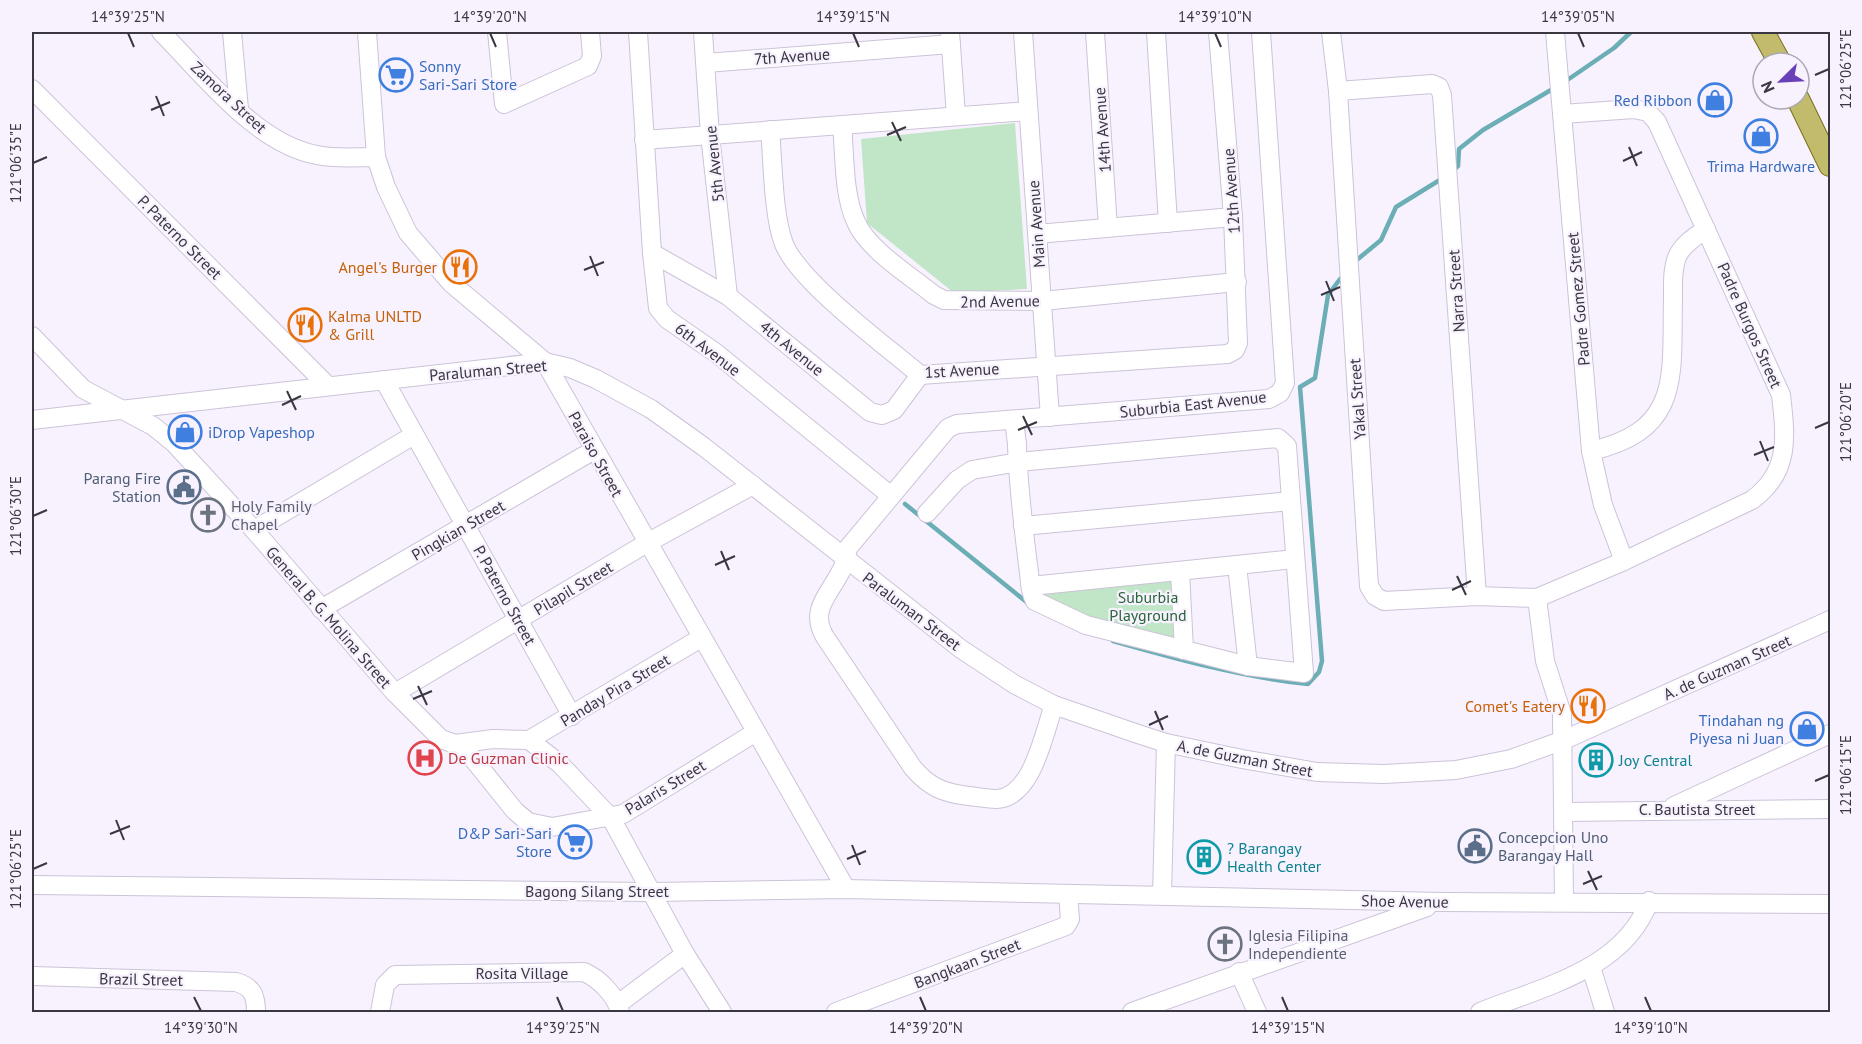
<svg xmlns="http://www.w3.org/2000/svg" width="1862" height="1044" font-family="'PT Sans',sans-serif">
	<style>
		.green { fill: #c1e6c7 }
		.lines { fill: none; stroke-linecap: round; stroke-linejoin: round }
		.stream { stroke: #6caeb5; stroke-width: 4.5 }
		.minor-casing { stroke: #ccc3d7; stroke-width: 20 }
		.major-casing { stroke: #776f1c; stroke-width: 24 }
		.minor { stroke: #fff; stroke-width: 18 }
		.major { stroke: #c1bb6b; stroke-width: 22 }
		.ticks { fill: none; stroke: #3b3740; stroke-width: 2 }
		.labels { text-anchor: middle; stroke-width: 4.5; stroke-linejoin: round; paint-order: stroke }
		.street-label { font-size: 16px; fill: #3b3740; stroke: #f8f2ff }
		.shop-label { font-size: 16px; fill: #366cbe; stroke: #f8f2ff; text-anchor: end }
		.food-label { font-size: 16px; fill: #c56008; stroke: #f8f2ff; text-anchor: end }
		.service-label { font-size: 16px; fill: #4e5e75; stroke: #f8f2ff; text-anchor: end }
		.worship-label { font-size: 16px; fill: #5b616d; stroke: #f8f2ff; text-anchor: start }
		.park-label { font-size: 16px; fill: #286638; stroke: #f8f2ff }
		.health-label { font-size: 16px; fill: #be3a42; stroke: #f8f2ff; text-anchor: start }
		.culture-label { font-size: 16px; fill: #0d838f; stroke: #f8f2ff; text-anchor: start }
		.neatline { fill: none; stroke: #3b3740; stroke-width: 2 }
		.ticks-label { font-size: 15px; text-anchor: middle; fill: #3b3740 }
	</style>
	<rect width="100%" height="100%" fill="#f8f2ff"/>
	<!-- green -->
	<g class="green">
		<polygon points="1015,123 1027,289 954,293 867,223 861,139"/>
		<polygon points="1177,575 1179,643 1071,614 1036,592"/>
	</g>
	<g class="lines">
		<!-- stream -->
		<g class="stream">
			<polyline points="1563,83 1614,48 1631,32"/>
			<polyline points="1454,170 1458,166 1459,149 1483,130 1556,87"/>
			<polyline points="1358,259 1381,240 1396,207 1443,178"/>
			<polyline points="905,504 1029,604"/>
			<path d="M1113,641C1177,659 1241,677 1308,684L1319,672L1322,661L1300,387L1315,378L1328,295L1340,279"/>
		</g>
		<!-- minor casing -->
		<g class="minor-casing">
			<g id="minor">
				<path d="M161,32C203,74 256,144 317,155C336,159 356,157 376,157"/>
				<polyline points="232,32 239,109"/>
				<polyline points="367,32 376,157 386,187 408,233 451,283 545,362 846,889"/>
				<polyline points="497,32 504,104 588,66 592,56 590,32"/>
				<polyline points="638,32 652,253 658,308 667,319 716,353 890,495"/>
				<polyline points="703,32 710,135 728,296"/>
				<polyline points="950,32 956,116"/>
				<polyline points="1023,32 1050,417"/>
				<polyline points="1095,32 1108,228"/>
				<polyline points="1156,32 1168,223"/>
				<path d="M1331,32L1338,91L1369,586L1375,596L1384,601L1477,596L1537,598L1624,561L1752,500C1790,472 1786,438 1781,395L1657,122L1648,112L1634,109L1562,114"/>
				<polyline points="1555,32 1591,451 1603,505 1624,561"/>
				<polyline points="706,63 951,44"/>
				<polyline points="32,89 328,386"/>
				<polyline points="1338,91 1432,84 1439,87 1442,95 1477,596"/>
				<path d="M842,125C845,155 843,194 856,222C868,250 911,276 934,295L944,300L1042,301L1237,282"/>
				<path d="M770,130C773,162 773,216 784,244C800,283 885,345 920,375L1228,354L1235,350L1238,343L1233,217L1218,32"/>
				<polyline points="644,140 1028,111"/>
				<polyline points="1037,234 1233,217"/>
				<polyline points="652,253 728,296 870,412 882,415 894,410 920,375"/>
				<polyline points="32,336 83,389 153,426 174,443 254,530 395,693 441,739 455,744 493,739 529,740 560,764 611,818 685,954 722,1012"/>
				<polyline points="384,380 572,716"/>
				<polyline points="32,420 545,362 570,368 596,379 651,409 704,447 961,649 1014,684 1054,705 1138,734 1166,743 1242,759 1317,772 1384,774 1456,770 1511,759 1564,740 1830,620"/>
				<path d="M1591,451C1683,430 1671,375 1673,298C1673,284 1672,265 1679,253C1686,242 1696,236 1706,229"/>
				<path d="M927,513L957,480L972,470L1018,462L1278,438L1287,446L1304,673L1248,666L1086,625L1035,601C1029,591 1030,576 1028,565C1023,525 1018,484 1017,444L1014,420"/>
				<polyline points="1023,526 1291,501"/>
				<polyline points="254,530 414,435"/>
				<polyline points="1237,565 1248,666"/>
				<polyline points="1180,571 1184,650"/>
				<polyline points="1031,586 1295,559"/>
				<polyline points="1537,598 1545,661 1562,714 1564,901"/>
				<polyline points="321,609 594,450"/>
				<polyline points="395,693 647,543 753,485"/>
				<path d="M1054,705C1044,732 1033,797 997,799C988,799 978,797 969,796C944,793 930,788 913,768L825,637C809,610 829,595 841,571C845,565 846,555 848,548L948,428L957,424L1269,399L1280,393L1285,383L1261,32"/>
				<polyline points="529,740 701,638"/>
				<polyline points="461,744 515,811 528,822 552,827 623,814 756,732"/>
				<polyline points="1674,806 1830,734"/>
				<polyline points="1564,812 1830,809"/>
				<polyline points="32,885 651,892 846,889 1442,902 1830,904"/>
				<polyline points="1162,895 1166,743"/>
				<polyline points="1591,967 1605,1012"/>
				<polyline points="1239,972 1257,1012"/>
				<path d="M32,976L236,982C253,987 256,996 256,1012"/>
				<polyline points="618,1004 685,954"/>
				<path d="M380,1012L385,985L395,975L584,972C600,979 616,996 620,1012"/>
				<polyline points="836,1012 1066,926 1070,919 1068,894"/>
				<polyline points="1132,1012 1427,907"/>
				<path d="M1480,1012C1542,987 1625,969 1649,901"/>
			</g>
		</g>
		<!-- major casing -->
		<g class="major-casing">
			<g id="major">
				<polyline points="1763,32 1780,63"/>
				<polyline points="1798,99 1830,165"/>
			</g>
		</g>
		<!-- minor -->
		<use href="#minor" class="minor"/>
		<!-- major -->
		<use href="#major" class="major"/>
	</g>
	<!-- ticks -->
	<path class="ticks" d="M128,33L134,47M490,33L496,47M853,33L859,47M1215,33L1221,47M1578,33L1584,47M1815,75L1829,69M156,96L164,116M151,110L170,102M892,122L901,141M887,135L906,127M1629,147L1637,166M1623,161L1642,152M33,163L47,157M590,256L598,276M584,270L604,262M1326,281L1334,301M1321,295L1340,287M287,391L296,410M282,405L301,396M1023,416L1032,435M1815,428L1829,422M1018,430L1037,422M1760,441L1768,461M1754,455L1774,447M33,516L47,510M721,551L729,570M715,565L735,556M1457,576L1466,595M1452,590L1471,581M418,686L427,705M413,699L432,691M1155,711L1163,730M1149,725L1168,716M1815,781L1829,775M116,820L124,840M110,834L130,826M852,845L860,865M847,859L866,851M33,869L47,863M1588,871L1597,890M1583,884L1602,876M194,997L201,1011M557,997L563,1011M920,997L926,1011M1282,997L1288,1011M1645,997L1651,1011"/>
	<!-- icons -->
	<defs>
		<g id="supermarket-ring" transform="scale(1.725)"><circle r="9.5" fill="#f8f2ff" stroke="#3f7fe0" stroke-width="1.5"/><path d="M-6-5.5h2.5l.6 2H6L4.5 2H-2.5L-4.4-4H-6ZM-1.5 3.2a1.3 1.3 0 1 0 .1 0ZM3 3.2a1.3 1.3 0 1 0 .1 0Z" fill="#3f7fe0"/></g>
		<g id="shop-ring" transform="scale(1.725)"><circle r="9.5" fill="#f8f2ff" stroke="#3f7fe0" stroke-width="1.5"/><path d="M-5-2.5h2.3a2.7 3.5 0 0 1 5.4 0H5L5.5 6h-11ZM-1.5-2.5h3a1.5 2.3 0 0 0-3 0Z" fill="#3f7fe0"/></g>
		<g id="restaurant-ring" transform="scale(1.725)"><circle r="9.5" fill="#f8f2ff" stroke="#e8710a" stroke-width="1.5"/><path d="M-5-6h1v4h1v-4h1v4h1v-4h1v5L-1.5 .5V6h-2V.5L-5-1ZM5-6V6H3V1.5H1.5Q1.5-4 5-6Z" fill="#e8710a"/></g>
		<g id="civic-ring" transform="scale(1.725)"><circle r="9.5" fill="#f8f2ff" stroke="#5c6f8a" stroke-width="1.5"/><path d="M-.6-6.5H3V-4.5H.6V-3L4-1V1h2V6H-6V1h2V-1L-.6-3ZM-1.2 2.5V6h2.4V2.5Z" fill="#5c6f8a"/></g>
		<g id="church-ring" transform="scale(1.725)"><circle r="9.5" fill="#f8f2ff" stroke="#6b7280" stroke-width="1.5"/><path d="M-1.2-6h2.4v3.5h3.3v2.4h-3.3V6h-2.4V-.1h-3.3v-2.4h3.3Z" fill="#6b7280"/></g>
		<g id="hospital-ring" transform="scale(1.725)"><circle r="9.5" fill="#f8f2ff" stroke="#e0444e" stroke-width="1.5"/><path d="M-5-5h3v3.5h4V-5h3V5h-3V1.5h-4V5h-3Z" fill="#e0444e"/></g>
		<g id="building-ring" transform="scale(1.725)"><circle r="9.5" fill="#f8f2ff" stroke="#0f9aa8" stroke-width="1.5"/><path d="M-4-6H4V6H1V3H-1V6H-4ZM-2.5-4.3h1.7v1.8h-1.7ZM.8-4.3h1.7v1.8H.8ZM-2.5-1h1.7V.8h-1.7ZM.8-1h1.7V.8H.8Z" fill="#0f9aa8"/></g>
	</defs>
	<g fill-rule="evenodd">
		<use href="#supermarket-ring" x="396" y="75"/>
		<use href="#shop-ring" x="1715" y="100"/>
		<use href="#shop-ring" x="1761" y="136"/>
		<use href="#restaurant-ring" x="460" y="267"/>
		<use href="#restaurant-ring" x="305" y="325"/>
		<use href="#shop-ring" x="185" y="432"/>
		<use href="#civic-ring" x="184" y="487"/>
		<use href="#church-ring" x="208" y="515"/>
		<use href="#restaurant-ring" x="1588" y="706"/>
		<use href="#shop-ring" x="1807" y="729"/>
		<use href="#hospital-ring" x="425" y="758"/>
		<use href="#building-ring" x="1596" y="760"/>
		<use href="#supermarket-ring" x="575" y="842"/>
		<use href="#civic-ring" x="1475" y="846"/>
		<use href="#building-ring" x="1204" y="857"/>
		<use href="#church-ring" x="1225" y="944"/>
	</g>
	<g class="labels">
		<!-- street labels -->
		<g class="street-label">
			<text transform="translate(792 56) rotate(-4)" y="6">7th Avenue</text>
			<text transform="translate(229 97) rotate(43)" y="6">Zamora Street</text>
			<text transform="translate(1102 130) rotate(-94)" y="6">14th Avenue</text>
			<text transform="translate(714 164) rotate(-96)" y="6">5th Avenue</text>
			<text transform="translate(1231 191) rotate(-94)" y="6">12th Avenue</text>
			<text transform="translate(1036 224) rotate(-94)" y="6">Main Avenue</text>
			<text transform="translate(180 237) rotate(45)" y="6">P. Paterno Street</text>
			<text transform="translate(1456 291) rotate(-94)" y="6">Narra Street</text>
			<text transform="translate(1578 299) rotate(-95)" y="6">Padre Gomez Street</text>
			<text transform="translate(1000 301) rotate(-1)" y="6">2nd Avenue</text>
			<text transform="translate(1750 325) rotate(66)" y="6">Padre Burgos Street</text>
			<text transform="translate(792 348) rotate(39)" y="6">4th Avenue</text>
			<text transform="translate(708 349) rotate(37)" y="6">6th Avenue</text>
			<text transform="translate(488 370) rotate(-5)" y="6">Paraluman Street</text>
			<text transform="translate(962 370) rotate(-3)" y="6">1st Avenue</text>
			<text transform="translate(1357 399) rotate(-94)" y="6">Yakal Street</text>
			<text transform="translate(1193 404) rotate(-6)" y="6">Suburbia East Avenue</text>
			<text transform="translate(596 454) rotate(61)" y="6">Paraiso Street</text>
			<text transform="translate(458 530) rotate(-30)" y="6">Pingkian Street</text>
			<text transform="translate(573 588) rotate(-31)" y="6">Pilapil Street</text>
			<text transform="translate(505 595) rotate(61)" y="6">P. Paterno Street</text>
			<text transform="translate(912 611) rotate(37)" y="6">Paraluman Street</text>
			<text transform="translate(329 617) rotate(49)" y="6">General B. G. Molina Street</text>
			<text transform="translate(1727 667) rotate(-24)" y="6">A. de Guzman Street</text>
			<text transform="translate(615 690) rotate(-31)" y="6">Panday Pira Street</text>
			<text transform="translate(1245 758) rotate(11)" y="6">A. de Guzman Street</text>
			<text transform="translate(665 787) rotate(-31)" y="6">Palaris Street</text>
			<text x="1697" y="815">C. Bautista Street</text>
			<text x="597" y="897">Bagong Silang Street</text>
			<text transform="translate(1405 901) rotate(1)" y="6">Shoe Avenue</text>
			<text transform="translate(967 963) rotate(-21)" y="6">Bangkaan Street</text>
			<text x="522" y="979">Rosita Village</text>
			<text transform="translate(141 979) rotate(1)" y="6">Brazil Street</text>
		</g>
		<!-- shop labels -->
		<g class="shop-label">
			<text x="419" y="72" text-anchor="start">Sonny<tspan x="419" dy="18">Sari-Sari Store</tspan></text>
			<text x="1692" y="106">Red Ribbon</text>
			<text x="1761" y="172" text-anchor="middle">Trima Hardware</text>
			<text x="208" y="438" text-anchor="start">iDrop Vapeshop</text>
			<text x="1784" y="726">Tindahan ng<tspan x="1784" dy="18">Piyesa ni Juan</tspan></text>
			<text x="552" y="839">D&amp;P Sari-Sari<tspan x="552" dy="18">Store</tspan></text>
		</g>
		<!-- food labels -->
		<g class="food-label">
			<text x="437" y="273">Angel's Burger</text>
			<text x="328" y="322" text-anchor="start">Kalma UNLTD<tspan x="328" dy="18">&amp; Grill</tspan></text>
			<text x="1565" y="712">Comet's Eatery</text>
		</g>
		<!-- service labels -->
		<g class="service-label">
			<text x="161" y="484">Parang Fire<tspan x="161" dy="18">Station</tspan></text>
			<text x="1498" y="843" text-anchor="start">Concepcion Uno<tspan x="1498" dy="18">Barangay Hall</tspan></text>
		</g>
		<!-- worship labels -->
		<g class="worship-label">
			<text x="231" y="512">Holy Family<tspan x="231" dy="18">Chapel</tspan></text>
			<text x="1248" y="941">Iglesia Filipina<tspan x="1248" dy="18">Independiente</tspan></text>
		</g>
		<!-- park labels -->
		<g class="park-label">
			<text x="1148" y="603">Suburbia<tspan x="1148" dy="18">Playground</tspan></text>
		</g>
		<!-- health labels -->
		<g class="health-label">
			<text x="448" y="764">De Guzman Clinic</text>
		</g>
		<!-- culture labels -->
		<g class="culture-label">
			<text x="1619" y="766">Joy Central</text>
			<text x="1227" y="854">? Barangay<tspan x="1227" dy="18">Health Center</tspan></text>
		</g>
	</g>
	<!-- border -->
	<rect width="1862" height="1044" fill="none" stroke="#f8f2ff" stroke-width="66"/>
	<!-- north arrow -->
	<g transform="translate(1781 81) rotate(246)"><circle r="28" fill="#f8f2ff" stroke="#aca7b3" stroke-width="1.5"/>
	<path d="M0-4.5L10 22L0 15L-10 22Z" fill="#6a40b8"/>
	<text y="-9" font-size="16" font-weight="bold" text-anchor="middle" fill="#3b3740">N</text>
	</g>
	<rect x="33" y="33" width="1796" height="978" class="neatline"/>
	<g class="ticks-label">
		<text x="128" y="22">14°39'25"N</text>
		<text x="490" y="22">14°39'20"N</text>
		<text x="853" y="22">14°39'15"N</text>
		<text x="1215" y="22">14°39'10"N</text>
		<text x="1578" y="22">14°39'05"N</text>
		<text transform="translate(1846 69) rotate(-90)" y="5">121°06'25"E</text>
		<text transform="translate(16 163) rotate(-90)" y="5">121°06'35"E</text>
		<text transform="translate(1846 422) rotate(-90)" y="5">121°06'20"E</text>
		<text transform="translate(16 516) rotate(-90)" y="5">121°06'30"E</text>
		<text transform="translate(1846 775) rotate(-90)" y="5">121°06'15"E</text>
		<text transform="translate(16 869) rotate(-90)" y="5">121°06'25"E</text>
		<text x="201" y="1033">14°39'30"N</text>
		<text x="563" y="1033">14°39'25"N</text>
		<text x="926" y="1033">14°39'20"N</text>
		<text x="1288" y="1033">14°39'15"N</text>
		<text x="1651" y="1033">14°39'10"N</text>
	</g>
</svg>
